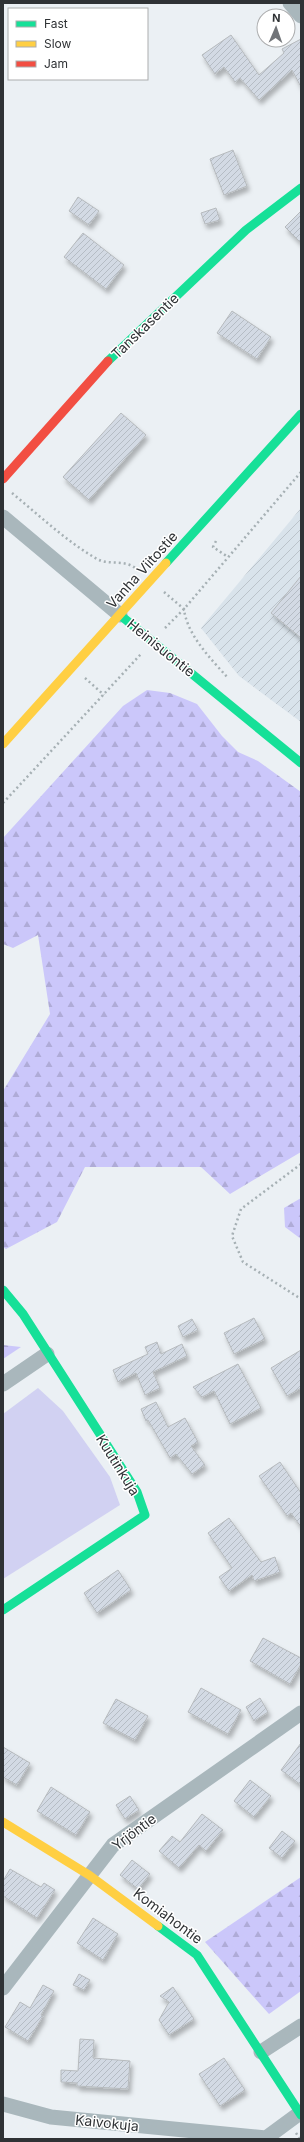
<svg xmlns="http://www.w3.org/2000/svg" width="304" height="2142" font-family="Inter,sans-serif">
	<style>
		.industrial { fill: url(#industrial-furrows) }
		.green { fill: #d1d1f2 }
		.forest { fill: url(#forest-firs) }
		.building { fill: url(#building-hatch); stroke: #b6babd; filter: url(#shadow) }
		.lines { fill: none; stroke-linecap: round; stroke-linejoin: round }
		.path { stroke: #a6b0b4; stroke-width: 2.5; stroke-dasharray: 2 3; stroke-linecap: butt }
		.street { stroke: #a9b7bc; stroke-width: 15 }
		.fast { stroke: #16e098; stroke-width: 9 }
		.slow { stroke: #ffcf43; stroke-width: 9 }
		.jam { stroke: #f24e42; stroke-width: 9 }
		.labels { text-anchor: middle; stroke-width: 3; stroke-linejoin: round; paint-order: stroke }
		.street-label { font-size: 14px; fill: #2f3235; stroke: #fff }
	</style>
	<defs>
		<pattern id="industrial-furrows" width="10" height="10" patternUnits="userSpaceOnUse"><rect width="10" height="10" fill="#d9e3eb"/><path d="M-1 1l2-2M0 10L10 0M9 11l2-2" fill="none" stroke="#bbc3ca"/></pattern>
		<pattern id="forest-firs" width="22" height="20" patternUnits="userSpaceOnUse"><rect width="22" height="20" fill="#cbc7fa"/><path d="M5 1l3.5 6h-7zM16 11l3.5 6h-7z" fill="#afabd7"/></pattern>
		<pattern id="building-hatch" width="6" height="6" patternUnits="userSpaceOnUse"><rect width="6" height="6" fill="#d3dae4"/><path d="M-1 1l2-2M0 6l6-6M5 7l2-2" fill="none" stroke="#b5bcc4"/></pattern>
		<filter id="shadow"><feDropShadow dx="2.5" dy="4.5" stdDeviation="2" flood-color="#0004"/></filter>
	</defs>
	<rect width="100%" height="100%" fill="#ebf0f4"/>
	<!-- industrial -->
	<polygon class="industrial" points="301,508 301,722 239,676 201,628"/>
	<!-- green -->
	<polygon class="green" points="38,1388 63,1411 110,1477 120,1505 3,1579 3,1414"/>
	<!-- forest -->
	<g class="forest">
		<polygon points="147,690 170,693 197,704 222,736 238,752 258,761 301,792 301,1152 230,1194 201,1167 85,1167 57,1222 6,1249 3,1247 3,1091 50,1014 38,935 13,948 3,944 3,838 123,706"/>
		<polygon points="301,1198 301,1239 285,1227 284,1208"/>
		<polygon points="3,1345 21,1347 3,1359"/>
		<polygon points="301,1877 301,1991 269,2014 205,1942"/>
	</g>
	<!-- building -->
	<g class="building">
		<polygon points="231,35 259,75 284,53 282,49 301,39 301,87 292,70 259,100 240,78 235,82 224,67 215,74 202,55"/>
		<polygon points="233,150 247,186 224,195 210,159"/>
		<polygon points="78,197 99,211 89,225 69,211"/>
		<polygon points="216,208 220,220 205,224 201,213"/>
		<polygon points="301,211 301,243 285,227"/>
		<polygon points="83,233 124,265 106,289 64,257"/>
		<polygon points="232,311 271,337 257,359 217,333"/>
		<polygon points="121,413 146,435 89,500 63,477"/>
		<polygon points="301,576 301,638 271,613"/>
		<polygon points="254,1318 265,1339 234,1354 224,1333"/>
		<polygon points="192,1319 198,1330 183,1337 178,1326"/>
		<polygon points="157,1342 161,1354 182,1344 187,1356 153,1372 160,1388 145,1395 136,1373 118,1382 113,1370 148,1354 145,1347"/>
		<polygon points="301,1350 301,1388 287,1396 271,1368"/>
		<polygon points="238,1364 261,1408 230,1424 214,1391 202,1397 193,1387"/>
		<polygon points="156,1402 168,1427 185,1418 198,1442 191,1446 205,1465 192,1474 176,1454 170,1458 148,1420 146,1421 141,1409"/>
		<polygon points="280,1462 301,1493 301,1527 291,1513 287,1516 259,1476"/>
		<polygon points="229,1518 261,1562 275,1557 280,1572 254,1581 252,1575 229,1591 219,1577 232,1568 208,1533"/>
		<polygon points="118,1570 131,1590 97,1613 84,1593"/>
		<polygon points="263,1638 301,1658 301,1664 290,1684 250,1661"/>
		<polygon points="201,1688 241,1710 228,1734 188,1712"/>
		<polygon points="260,1698 268,1712 254,1721 246,1707"/>
		<polygon points="116,1699 148,1716 135,1740 103,1723"/>
		<polygon points="301,1743 301,1785 281,1770"/>
		<polygon points="3,1747 30,1763 17,1785 3,1777"/>
		<polygon points="250,1780 271,1796 254,1817 234,1801"/>
		<polygon points="51,1787 90,1812 76,1835 37,1811"/>
		<polygon points="130,1796 139,1810 125,1819 116,1805"/>
		<polygon points="202,1814 223,1830 206,1851 199,1845 179,1868 159,1851 172,1836 180,1842"/>
		<polygon points="282,1831 295,1841 282,1858 269,1848"/>
		<polygon points="132,1860 150,1874 138,1889 120,1875"/>
		<polygon points="10,1869 41,1887 44,1883 55,1890 37,1918 3,1896 3,1881"/>
		<polygon points="93,1918 118,1934 103,1960 77,1943"/>
		<polygon points="79,1974 90,1980 84,1990 73,1985"/>
		<polygon points="43,1985 54,1991 41,2015 43,2016 28,2041 5,2027 20,2002 30,2008"/>
		<polygon points="173,1987 194,2019 169,2035 159,2020 169,2002 160,1996"/>
		<polygon points="80,2039 94,2040 93,2058 130,2061 128,2089 77,2086 77,2083 61,2082 61,2070 78,2071"/>
		<polygon points="224,2058 245,2090 220,2106 199,2074"/>
	</g>
	<g class="lines">
		<!-- path -->
		<g class="path">
			<path d="M12,493C40,516 66,541 97,559C110,566 124,558 138,570"/>
			<polyline points="216,541 213,547 228,557"/>
			<path d="M164,592L184,609C187,635 211,659 228,678"/>
			<polyline points="165,628 184,609 301,472"/>
			<polyline points="85,678 104,695"/>
			<polyline points="3,803 141,654"/>
			<polyline points="301,1164 241,1209 232,1236 243,1262 301,1299"/>
			<polyline points="296,2133 300,2139"/>
		</g>
		<!-- street -->
		<g class="street">
			<polyline points="290,3 301,16"/>
			<polyline points="3,517 120,615"/>
			<polyline points="3,1384 47,1354"/>
			<polyline points="3,1988 113,1845 301,1713"/>
			<polyline points="261,2052 301,2026"/>
			<polyline points="3,2104 51,2117 266,2138 300,2113"/>
		</g>
		<!-- fast -->
		<g class="fast">
			<polyline points="108,361 246,230 301,188"/>
			<polyline points="166,563 301,414"/>
			<polyline points="120,615 301,763"/>
			<polyline points="3,1290 23,1314 137,1492 145,1515 3,1610"/>
			<polyline points="158,1926 197,1955 301,2115"/>
		</g>
		<!-- slow -->
		<g class="slow">
			<polyline points="3,744 166,563"/>
			<polyline points="3,1822 89,1875 158,1926"/>
		</g>
		<!-- jam -->
		<polyline class="jam" points="3,479 108,361"/>
	</g>
	<g class="labels">
		<!-- street labels -->
		<g class="street-label">
			<text transform="translate(145 326) rotate(-44)" y="5">Tanskasentie</text>
			<text transform="translate(142 570) rotate(-48)" y="5">Vanha Viitostie</text>
			<text transform="translate(161 648) rotate(39)" y="5">Heinisuontie</text>
			<text transform="translate(118 1465) rotate(58)" y="5">Kuutinkuja</text>
			<text transform="translate(134 1832) rotate(-37)" y="5">Yrjöntie</text>
			<text transform="translate(168 1916) rotate(37)" y="5">Komiahontie</text>
			<text transform="translate(107 2123) rotate(6)" y="5">Kaivokuja</text>
		</g>
	</g>
	<!-- border -->
	<rect width="304" height="2142" fill="none" stroke="#2f3235" stroke-width="8"/>
	<!-- legend -->
	<rect x="8" y="8" width="140" height="72" fill="#ffffff" stroke="#acadae"/>
	<rect x="16" y="21" width="20" height="6" fill="#16e098" stroke="#acadae"/>
	<text x="44" y="28" font-size="12" fill="#2f3235">Fast</text>
	<rect x="16" y="41" width="20" height="6" fill="#ffcf43" stroke="#acadae"/>
	<text x="44" y="48" font-size="12" fill="#2f3235">Slow</text>
	<rect x="16" y="61" width="20" height="6" fill="#f24e42" stroke="#acadae"/>
	<text x="44" y="68" font-size="12" fill="#2f3235">Jam</text>
	<!-- north arrow -->
	<g transform="translate(276 28) rotate(2)"><circle r="19" fill="#ffffff" stroke="#acadae"/>
	<path d="M0-3L7 15L0 10L-7 15Z" fill="#717478"/>
	<text y="-6" font-size="11" font-weight="bold" text-anchor="middle" fill="#2f3235">N</text>
	</g>
</svg>
